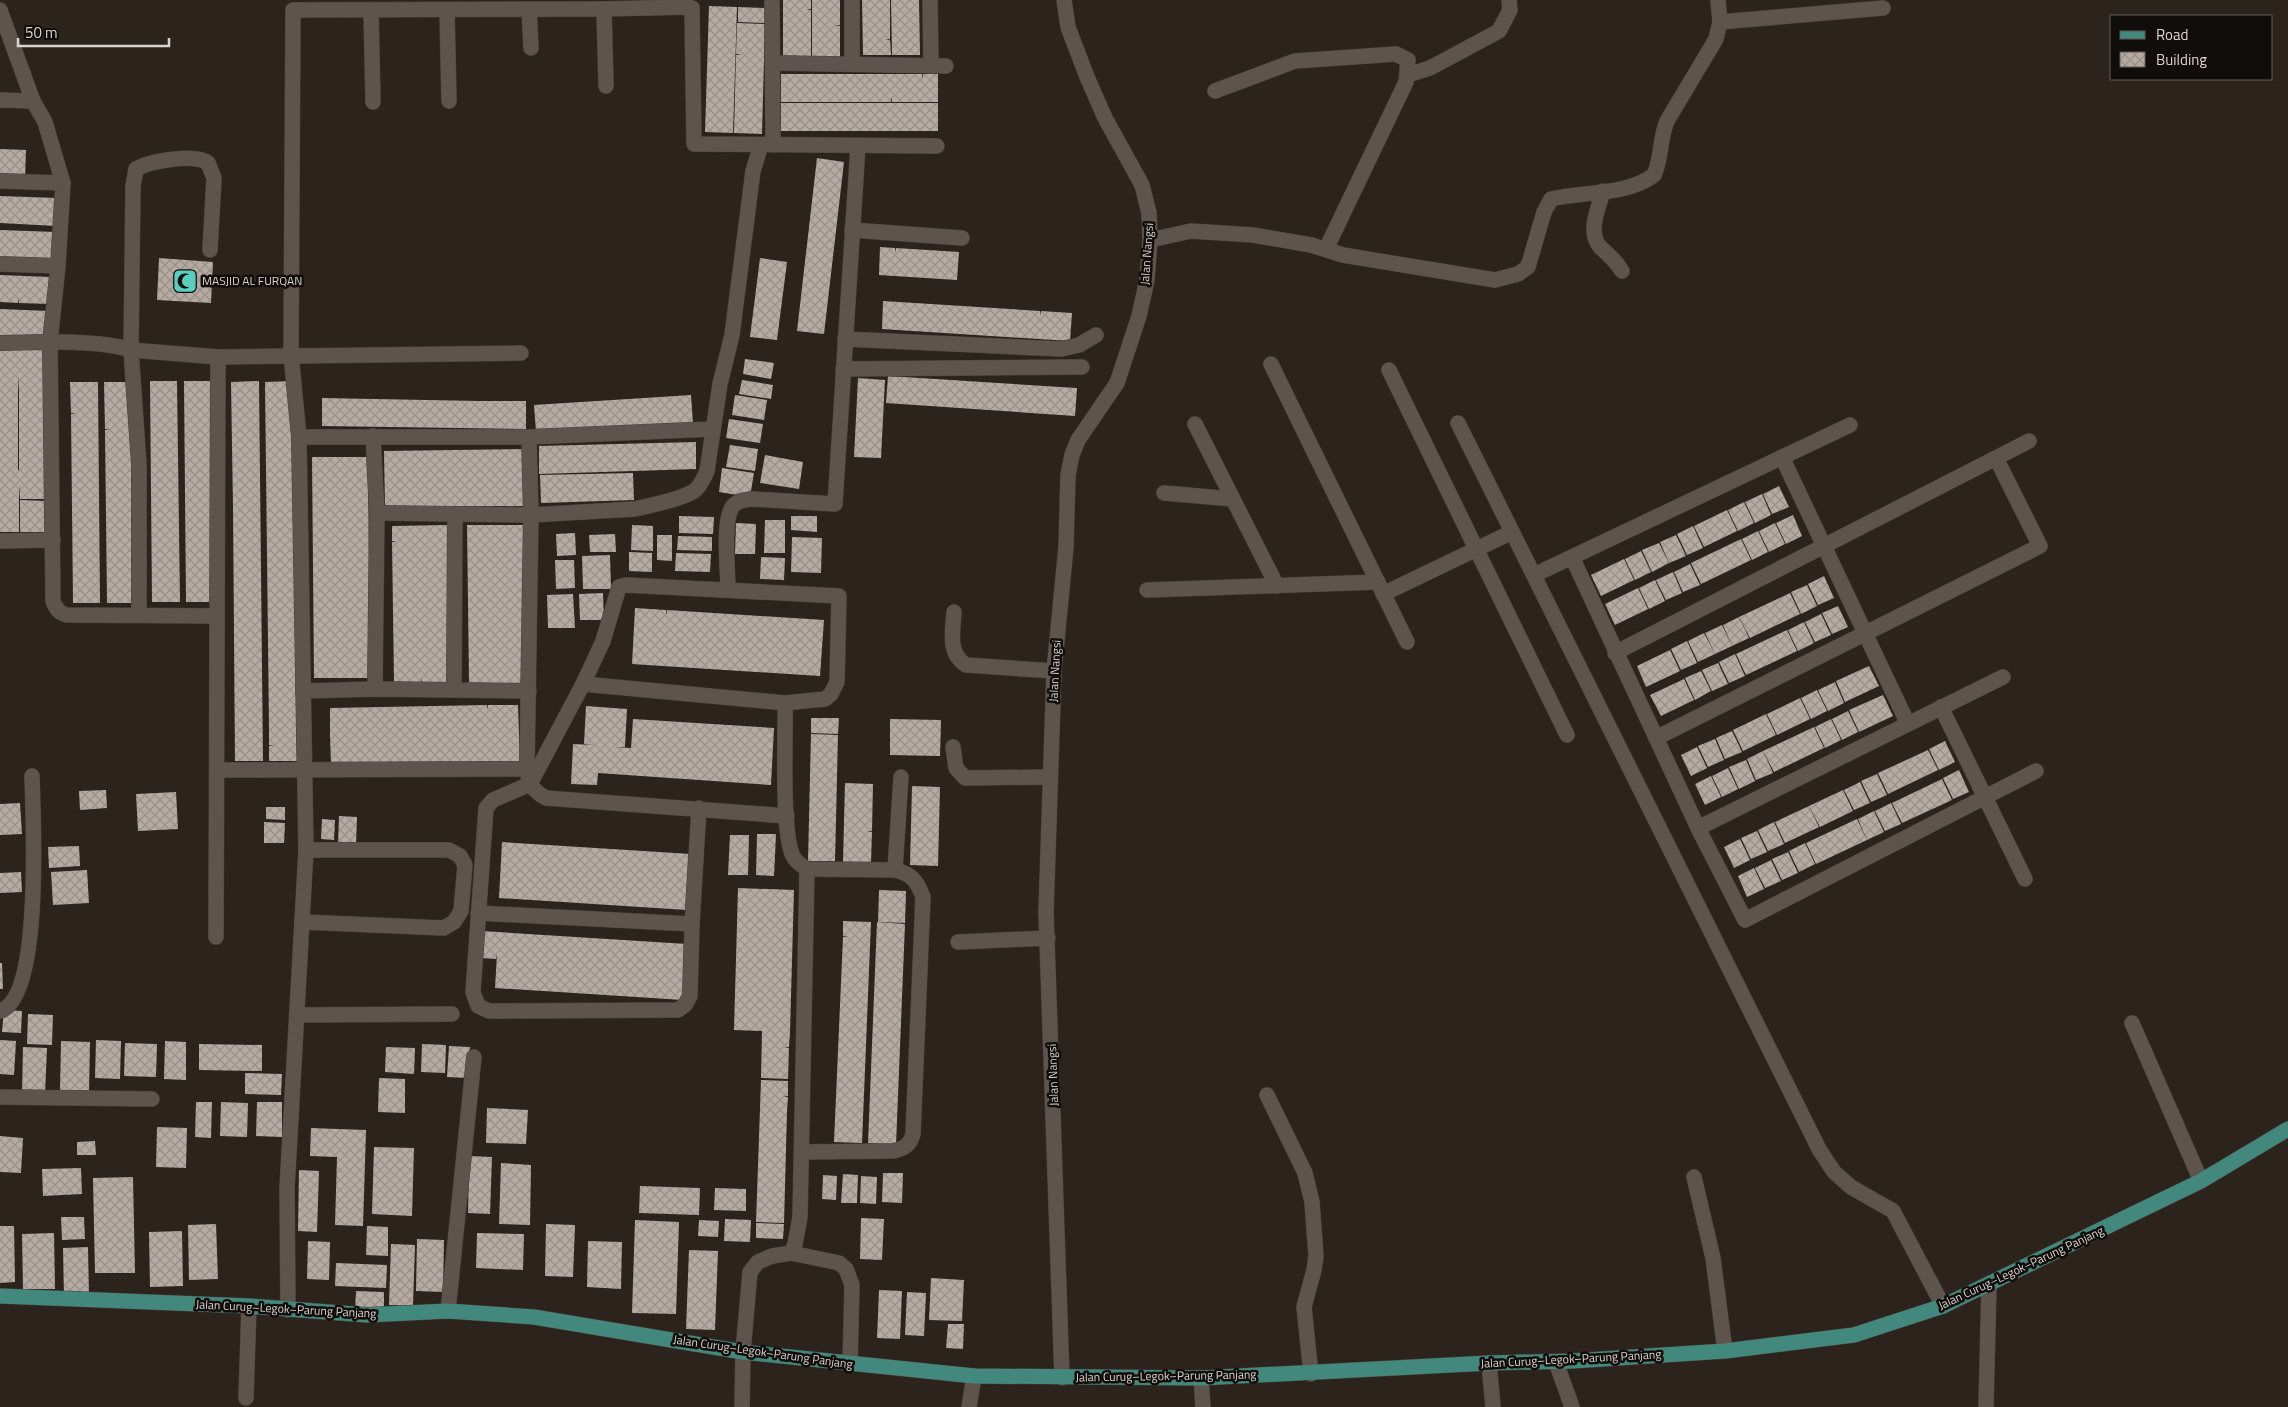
<svg xmlns="http://www.w3.org/2000/svg" width="2288" height="1407" font-family="'Titillium Web',sans-serif">
	<style>
		.building { fill: url(#building-cross-hatch); fill-rule: evenodd }
		.lines { fill: none; stroke-linecap: round; stroke-linejoin: round }
		.minor-casing { stroke: #47403b; stroke-width: 16 }
		.major-casing { stroke: #47403b; stroke-width: 16 }
		.minor { stroke: #5e544d; stroke-width: 15 }
		.major { stroke: #42887d; stroke-width: 15 }
		.labels { text-anchor: middle; stroke-width: 5; stroke-linejoin: round; paint-order: stroke }
		.street-label { font-size: 12px; fill: #dad4d0; stroke: #110d0b }
		.poi-label { font-size: 12px; fill: #dad4d0; stroke: #110d0b; text-anchor: start }
	</style>
	<defs>
		<pattern id="building-cross-hatch" width="8" height="8" patternUnits="userSpaceOnUse" patternTransform="scale(1.25)"><rect width="8" height="8" fill="#b6aba3"/><path d="M0 0l8 8M0 8l8-8" fill="none" stroke="#99908a"/></pattern>
	</defs>
	<rect width="100%" height="100%" fill="#2c231d"/>
	<!-- building -->
	<g class="building">
		<polygon points="783,0 811,0 811,9 806,9 811,10 811,57 783,56"/>
		<polygon points="812,0 840,0 840,25 835,25 840,26 840,57 812,56"/>
		<polygon points="862,0 890,0 890,39 885,40 890,40 891,55 863,55"/>
		<polygon points="891,0 919,0 920,55 892,55"/>
		<polygon points="709,6 737,7 733,133 705,132"/>
		<polygon points="738,7 766,8 765,23 738,22"/>
		<polygon points="737,23 765,24 762,134 734,133 736,55 742,54 736,54"/>
		<polygon points="781,74 922,74 922,79 923,74 938,74 938,102 892,102 892,97 891,102 781,102"/>
		<polygon points="781,103 891,103 891,108 891,103 938,103 938,131 781,131"/>
		<polygon points="0,149 26,150 25,178 0,177"/>
		<polygon points="817,158 844,162 824,334 797,331"/>
		<polygon points="0,196 57,198 56,226 0,223"/>
		<polygon points="0,230 56,232 55,260 0,258"/>
		<polygon points="880,247 895,248 895,253 896,248 959,252 957,280 879,275"/>
		<polygon points="159,258 213,262 211,303 157,300"/>
		<polygon points="760,258 787,262 777,340 750,337"/>
		<polygon points="0,275 51,277 50,304 19,303 18,298 18,303 0,302"/>
		<polygon points="883,301 1040,311 1040,316 1041,311 1072,313 1070,341 882,329"/>
		<polygon points="0,309 49,311 48,339 0,337"/>
		<path d="M0,345H46L47,499H20L19,484V532H0ZM18,376L19,391V470H18Z"/>
		<polygon points="745,359 774,363 771,379 743,374"/>
		<polygon points="888,376 1077,388 1075,416 886,403"/>
		<polygon points="858,378 885,380 881,458 854,457"/>
		<polygon points="742,380 773,385 771,399 739,394"/>
		<polygon points="150,381 177,381 180,602 152,602"/>
		<polygon points="184,381 211,381 213,555 208,555 213,555 214,602 186,602"/>
		<polygon points="259,381 263,761 235,761 233,508 238,508 233,508 231,382"/>
		<polygon points="293,381 297,761 269,761 269,746 274,745 269,745 269,730 265,382"/>
		<polygon points="70,382 98,382 100,603 73,603 71,414 76,413 71,413"/>
		<polygon points="104,382 132,382 134,603 107,603 105,430 110,429 105,429"/>
		<polygon points="691,395 693,423 536,432 534,405"/>
		<polygon points="735,395 767,400 764,420 732,415"/>
		<polygon points="322,398 479,401 479,406 479,401 526,401 526,429 322,426"/>
		<polygon points="729,419 763,424 760,443 726,438"/>
		<polygon points="696,442 696,469 539,474 539,446"/>
		<polygon points="730,445 758,449 755,471 726,467"/>
		<polygon points="526,449 527,506 385,507 384,451"/>
		<polygon points="765,455 803,462 799,489 760,483"/>
		<polygon points="312,457 368,457 370,678 342,678 342,673 342,678 314,678"/>
		<polygon points="722,468 754,473 750,497 719,492"/>
		<polygon points="633,473 634,500 541,503 540,475"/>
		<polygon points="1779,486 1789,507 1772,514 1763,494"/>
		<polygon points="1762,494 1771,515 1755,523 1745,502"/>
		<polygon points="20,500 47,501 48,532 20,532"/>
		<polygon points="1744,502 1754,523 1738,531 1728,510"/>
		<polygon points="1727,510 1737,531 1704,547 1694,526"/>
		<polygon points="1793,515 1802,536 1786,544 1776,523"/>
		<polygon points="679,516 714,517 713,534 679,533"/>
		<polygon points="791,516 817,516 817,532 791,530"/>
		<polygon points="765,520 785,520 785,553 764,553"/>
		<polygon points="736,523 756,524 755,554 735,554"/>
		<polygon points="1775,523 1785,544 1769,552 1759,531"/>
		<polygon points="448,525 450,683 422,683 422,678 421,683 394,683 392,542 397,541 392,541 392,526"/>
		<polygon points="467,525 523,525 525,683 469,683"/>
		<polygon points="632,525 653,526 653,551 631,550"/>
		<polygon points="1693,526 1703,548 1687,555 1677,534"/>
		<polygon points="1758,531 1768,552 1752,560 1742,539"/>
		<polygon points="575,533 576,555 557,556 556,534"/>
		<polygon points="615,534 616,552 590,552 589,535"/>
		<polygon points="657,535 672,535 672,561 657,560"/>
		<polygon points="1676,535 1686,556 1669,563 1660,542"/>
		<polygon points="678,536 712,537 712,551 677,550"/>
		<polygon points="792,537 822,538 821,573 791,572"/>
		<polygon points="1741,539 1751,560 1701,584 1691,563"/>
		<polygon points="1659,543 1669,563 1652,572 1642,550"/>
		<polygon points="1641,551 1651,572 1635,580 1625,559"/>
		<polygon points="629,552 652,553 652,572 629,571"/>
		<polygon points="676,553 711,554 710,572 675,571"/>
		<polygon points="610,555 611,589 583,589 582,556"/>
		<polygon points="761,557 785,558 784,580 760,579"/>
		<polygon points="1624,559 1634,580 1601,596 1591,575"/>
		<polygon points="555,560 574,560 575,588 556,589"/>
		<polygon points="1690,564 1700,585 1683,592 1674,572"/>
		<polygon points="1673,572 1682,593 1666,600 1656,580"/>
		<polygon points="1824,576 1834,598 1818,605 1808,584"/>
		<polygon points="1655,580 1665,601 1649,609 1639,588"/>
		<polygon points="1807,585 1817,606 1801,614 1791,592"/>
		<polygon points="1638,588 1648,609 1615,625 1605,604"/>
		<polygon points="603,593 604,620 580,620 579,594"/>
		<polygon points="1790,593 1800,614 1750,638 1739,617"/>
		<polygon points="573,594 575,628 548,628 547,595"/>
		<polygon points="1838,606 1848,627 1832,634 1822,613"/>
		<polygon points="635,608 666,610 666,615 667,610 824,620 820,676 632,664"/>
		<polygon points="1821,614 1831,635 1815,642 1805,622"/>
		<polygon points="1739,617 1749,638 1732,646 1723,625"/>
		<polygon points="1804,622 1814,643 1798,651 1788,630"/>
		<polygon points="1722,625 1732,646 1715,654 1705,633"/>
		<polygon points="1787,630 1797,651 1746,675 1736,654"/>
		<polygon points="1704,633 1715,654 1698,662 1688,641"/>
		<polygon points="1687,641 1697,663 1681,670 1671,649"/>
		<polygon points="1670,650 1680,671 1646,687 1637,666"/>
		<polygon points="1735,654 1745,676 1729,683 1719,662"/>
		<polygon points="1718,663 1728,684 1712,691 1702,670"/>
		<polygon points="1869,666 1879,686 1845,702 1836,681"/>
		<polygon points="1701,671 1711,691 1695,700 1685,678"/>
		<polygon points="1684,679 1694,700 1661,716 1650,695"/>
		<polygon points="1835,682 1844,703 1828,711 1818,690"/>
		<polygon points="1817,690 1827,711 1811,719 1801,698"/>
		<polygon points="1883,695 1893,716 1859,732 1849,710"/>
		<polygon points="1800,698 1810,719 1777,735 1767,714"/>
		<polygon points="487,705 487,710 488,705 518,705 520,761 331,764 330,736 335,736 330,736 330,708"/>
		<polygon points="586,706 627,709 625,747 615,747 631,748 633,719 774,728 771,785 598,773 597,785 571,784 573,744 594,745 584,744"/>
		<polygon points="1848,711 1858,732 1842,740 1832,719"/>
		<polygon points="1766,714 1776,735 1743,751 1733,730"/>
		<polygon points="811,718 839,718 838,734 811,733"/>
		<polygon points="890,719 941,720 940,756 890,755"/>
		<polygon points="1831,719 1841,740 1825,748 1815,727"/>
		<polygon points="1814,727 1824,748 1774,772 1763,751"/>
		<polygon points="1732,731 1742,752 1725,759 1716,738"/>
		<polygon points="811,734 838,735 835,861 808,861"/>
		<polygon points="1715,739 1724,760 1708,767 1698,746"/>
		<polygon points="1945,741 1955,762 1939,770 1929,749"/>
		<polygon points="1697,747 1707,768 1691,776 1681,755"/>
		<polygon points="1928,750 1938,770 1888,794 1878,773"/>
		<polygon points="1763,751 1773,773 1756,780 1747,759"/>
		<polygon points="1746,760 1755,781 1739,789 1729,767"/>
		<polygon points="1728,768 1738,789 1722,797 1712,776"/>
		<polygon points="1959,770 1969,792 1953,799 1943,778"/>
		<polygon points="1877,774 1887,795 1871,802 1861,781"/>
		<polygon points="1711,776 1721,797 1705,805 1695,784"/>
		<polygon points="1942,779 1952,800 1902,823 1892,803"/>
		<polygon points="1860,782 1870,803 1854,810 1844,790"/>
		<polygon points="845,783 873,784 872,831 867,831 872,832 871,863 843,862"/>
		<polygon points="912,786 940,787 938,866 910,865"/>
		<polygon points="106,790 107,808 80,810 79,791"/>
		<polygon points="1843,790 1853,811 1820,827 1809,806"/>
		<polygon points="176,792 178,829 138,831 136,794"/>
		<polygon points="20,803 22,834 0,835 0,804"/>
		<polygon points="1891,803 1901,824 1885,831 1875,811"/>
		<polygon points="1809,806 1819,827 1785,843 1775,822"/>
		<polygon points="266,807 285,807 285,820 266,819"/>
		<polygon points="1874,811 1884,832 1867,840 1858,819"/>
		<polygon points="339,816 357,817 356,845 338,845"/>
		<polygon points="322,819 335,820 334,840 321,839"/>
		<polygon points="1857,819 1867,840 1816,864 1806,843"/>
		<polygon points="264,822 285,823 284,843 264,843"/>
		<polygon points="1774,822 1784,844 1768,851 1758,830"/>
		<polygon points="1757,831 1767,852 1751,859 1741,838"/>
		<polygon points="757,834 776,834 774,876 756,875"/>
		<polygon points="730,835 749,835 748,875 728,875"/>
		<polygon points="1740,839 1750,860 1734,868 1724,847"/>
		<polygon points="502,842 691,854 687,910 499,898"/>
		<polygon points="1805,843 1815,864 1799,872 1789,851"/>
		<polygon points="79,846 80,866 49,868 48,847"/>
		<polygon points="1788,852 1798,873 1782,880 1772,859"/>
		<polygon points="1771,860 1781,881 1765,888 1755,868"/>
		<polygon points="1754,868 1764,889 1747,897 1738,876"/>
		<polygon points="87,870 89,903 53,905 51,872"/>
		<polygon points="21,872 22,892 0,893 0,873"/>
		<polygon points="738,888 794,890 790,1032 785,1032 790,1032 789,1047 784,1048 789,1048 788,1079 761,1078 762,1031 734,1030"/>
		<polygon points="879,890 906,891 905,923 878,922"/>
		<polygon points="843,921 871,922 862,1143 834,1142 843,937 848,936 843,936"/>
		<polygon points="877,922 905,924 896,1145 868,1143"/>
		<polygon points="482,931 687,944 683,1000 495,988 497,954 496,959 481,958"/>
		<polygon points="0,963 2,963 3,989 0,989"/>
		<polygon points="4,1010 22,1011 21,1033 2,1032"/>
		<polygon points="28,1014 53,1015 52,1045 27,1044"/>
		<polygon points="0,1040 16,1041 14,1075 0,1074"/>
		<polygon points="96,1040 121,1041 120,1079 95,1078"/>
		<polygon points="61,1041 90,1042 89,1092 60,1091"/>
		<polygon points="165,1041 186,1042 186,1080 164,1079"/>
		<polygon points="125,1043 157,1044 156,1077 124,1076"/>
		<polygon points="199,1044 262,1045 262,1071 199,1070"/>
		<polygon points="422,1044 446,1045 445,1073 421,1072"/>
		<polygon points="449,1046 470,1047 468,1078 447,1077"/>
		<polygon points="23,1047 47,1048 45,1094 22,1093"/>
		<polygon points="386,1047 415,1048 414,1074 385,1072"/>
		<polygon points="245,1073 282,1074 281,1095 245,1094"/>
		<polygon points="379,1078 405,1079 405,1113 378,1112"/>
		<polygon points="761,1080 788,1081 788,1096 783,1096 788,1097 787,1112 782,1112 787,1112 784,1223 756,1222"/>
		<polygon points="196,1102 212,1102 211,1138 195,1137"/>
		<polygon points="221,1102 248,1103 247,1137 220,1136"/>
		<polygon points="257,1102 282,1102 282,1137 256,1136"/>
		<polygon points="487,1108 528,1110 526,1144 486,1143"/>
		<polygon points="157,1127 187,1128 186,1168 156,1167"/>
		<polygon points="311,1128 366,1130 363,1226 335,1225 337,1157 310,1156"/>
		<polygon points="0,1136 23,1138 21,1173 0,1172"/>
		<polygon points="95,1141 96,1155 77,1155 77,1142"/>
		<polygon points="374,1147 414,1148 412,1216 372,1214"/>
		<polygon points="469,1156 492,1157 490,1214 468,1213"/>
		<polygon points="501,1163 531,1165 530,1225 499,1224"/>
		<polygon points="81,1168 82,1194 43,1196 42,1169"/>
		<polygon points="299,1170 319,1171 317,1232 298,1231"/>
		<polygon points="883,1173 903,1173 902,1203 882,1202"/>
		<polygon points="843,1174 858,1175 857,1203 841,1203"/>
		<polygon points="823,1175 837,1176 836,1200 822,1199"/>
		<polygon points="861,1176 877,1177 876,1204 860,1203"/>
		<polygon points="133,1177 135,1273 95,1273 93,1178"/>
		<polygon points="640,1186 700,1188 699,1215 639,1213"/>
		<polygon points="715,1188 746,1189 746,1211 714,1210"/>
		<polygon points="61,1217 84,1217 85,1239 62,1240"/>
		<polygon points="861,1218 884,1219 882,1260 860,1259"/>
		<polygon points="725,1219 751,1220 750,1242 724,1241"/>
		<polygon points="635,1220 679,1222 676,1314 632,1313"/>
		<polygon points="699,1220 719,1221 718,1237 698,1236"/>
		<polygon points="756,1223 784,1224 783,1239 756,1238"/>
		<polygon points="216,1224 218,1279 189,1280 188,1225"/>
		<polygon points="546,1224 575,1225 573,1277 545,1276"/>
		<polygon points="0,1226 14,1226 15,1282 0,1283"/>
		<polygon points="367,1226 388,1227 388,1256 366,1255"/>
		<polygon points="182,1231 183,1286 150,1287 149,1232"/>
		<polygon points="54,1233 55,1289 23,1289 22,1234"/>
		<polygon points="477,1233 524,1234 523,1270 476,1268"/>
		<polygon points="417,1239 444,1240 443,1292 416,1291"/>
		<polygon points="308,1241 330,1242 329,1280 307,1279"/>
		<polygon points="588,1241 622,1242 621,1289 587,1287"/>
		<polygon points="391,1244 415,1245 413,1306 389,1305"/>
		<polygon points="88,1247 89,1296 64,1297 63,1248"/>
		<polygon points="689,1250 718,1251 715,1330 686,1329"/>
		<polygon points="336,1263 387,1265 386,1288 335,1286"/>
		<polygon points="931,1278 964,1280 962,1321 929,1320"/>
		<polygon points="879,1290 902,1291 900,1339 877,1338"/>
		<polygon points="356,1291 384,1292 384,1312 355,1311"/>
		<polygon points="907,1292 926,1293 924,1336 905,1335"/>
		<polygon points="948,1324 964,1324 963,1349 946,1348"/>
	</g>
	<g class="lines">
		<!-- minor casing -->
		<g class="minor-casing">
			<g id="minor">
				<polyline points="772,0 773,145"/>
				<polyline points="930,0 931,65"/>
				<polyline points="529,9 531,48"/>
				<polyline points="604,9 606,86"/>
				<polyline points="0,10 33,101 45,122 63,183"/>
				<polyline points="371,10 373,102"/>
				<polyline points="447,10 449,101"/>
				<polyline points="1720,22 1883,8"/>
				<polyline points="772,63 946,66"/>
				<polyline points="852,64 852,0"/>
				<polyline points="1408,75 1430,68 1499,31 1510,10 1509,0"/>
				<polyline points="1215,91 1295,61 1396,54 1408,60 1406,82 1326,249"/>
				<polyline points="0,100 33,101"/>
				<path d="M0,181L63,183L58,266L50,342L53,601C56,609 59,613 67,615L216,616"/>
				<path d="M1603,191C1599,208 1586,232 1601,248C1610,256 1615,260 1622,271"/>
				<polyline points="852,230 962,238"/>
				<path d="M1150,240L1191,231L1253,235L1311,245L1343,255L1495,280L1518,274L1528,267L1544,212L1551,199C1584,191 1626,196 1654,175C1662,158 1659,141 1667,121L1716,39L1720,22L1718,0"/>
				<polyline points="0,264 58,266"/>
				<polyline points="845,339 1061,349 1079,345 1096,335"/>
				<path d="M0,343C36,342 98,339 131,350L218,357L521,353"/>
				<polyline points="1271,364 1407,642"/>
				<polyline points="843,369 1082,367"/>
				<polyline points="1389,370 1567,735"/>
				<polyline points="1458,423 1819,1149 1834,1172 1851,1187 1893,1211 1943,1306"/>
				<polyline points="1195,424 1277,586"/>
				<polyline points="373,436 377,513 375,689"/>
				<polyline points="299,437 529,437 713,429"/>
				<path d="M529,437L531,515L527,769C528,783 533,791 546,798L787,816"/>
				<polyline points="1782,457 1908,724"/>
				<polyline points="1164,493 1233,499"/>
				<path d="M377,513L531,515L635,509C649,506 682,499 694,491C700,487 704,478 707,471L720,384L732,335L753,171L761,145"/>
				<polyline points="0,541 53,540"/>
				<polyline points="1572,557 1698,828 1745,920 2036,771"/>
				<polyline points="1534,575 1850,425"/>
				<path d="M728,589C728,570 722,519 733,506C738,500 745,500 752,499L835,504L858,146"/>
				<polyline points="1147,590 1378,582"/>
				<polyline points="1383,594 1512,532"/>
				<path d="M954,612C953,631 947,653 966,665L1054,671"/>
				<path d="M139,615V464L131,350L133,186L136,169C150,161 196,153 208,163L214,178L210,250"/>
				<polyline points="1615,653 2029,441"/>
				<polyline points="583,684 785,703 825,699 831,694 837,682 839,596 626,585 619,587 603,641 583,684 530,784 493,800 486,808 473,992 478,1006 489,1011 678,1010 685,1005 690,996 692,924 699,808"/>
				<polyline points="454,689 455,514"/>
				<polyline points="303,691 375,689 529,691"/>
				<path d="M785,703C786,735 781,832 793,856C796,862 802,866 807,869L895,870C912,874 917,881 923,897L913,1134C910,1145 904,1149 893,1151L802,1152"/>
				<polyline points="1941,707 2025,879"/>
				<polyline points="1656,738 2040,546 1996,458"/>
				<polyline points="953,747 956,768 965,778 1049,777"/>
				<polyline points="218,770 527,769"/>
				<polyline points="1698,828 2003,677"/>
				<polyline points="895,870 901,777"/>
				<polyline points="478,913 692,924"/>
				<polyline points="302,922 444,928 454,922 461,911 465,865 460,856 449,850 306,850"/>
				<polyline points="216,937 218,357"/>
				<polyline points="958,942 1048,938"/>
				<path d="M0,1011C43,997 33,816 32,776"/>
				<polyline points="298,1015 452,1014"/>
				<polyline points="2132,1023 2201,1181"/>
				<polyline points="1267,1095 1305,1173 1312,1202 1316,1256 1314,1270 1304,1307 1311,1374"/>
				<polyline points="0,1097 152,1099"/>
				<polyline points="1694,1177 1713,1258 1725,1351"/>
				<polyline points="791,1253 795,1244 800,1217 807,869"/>
				<polyline points="288,1310 287,1188 306,850 299,437 291,354 293,10 604,9 688,7 692,8 692,11 694,144 937,146"/>
				<polyline points="448,1311 474,1057"/>
				<polyline points="1556,1362 1572,1407"/>
				<polyline points="1489,1363 1493,1407"/>
				<polyline points="1062,1378 1046,912 1054,671 1066,547 1068,475 1072,455 1078,440 1117,383 1139,316 1147,280 1150,240 1149,213 1142,185 1105,118 1087,77 1068,27 1064,0"/>
				<polyline points="1201,1378 1203,1407"/>
				<polyline points="246,1398 249,1306"/>
				<polyline points="742,1407 743,1352 750,1272 758,1262 772,1256 791,1253 839,1263 846,1269 852,1285 850,1364"/>
				<polyline points="969,1407 974,1376"/>
				<polyline points="1986,1407 1989,1284"/>
			</g>
		</g>
		<!-- major casing -->
		<g class="major-casing">
			<polyline id="major" points="0,1296 249,1306 367,1315 448,1311 534,1317 743,1352 974,1376 1201,1378 1489,1363 1572,1361 1725,1351 1854,1335 1943,1306 2201,1181 2288,1129"/>
		</g>
		<!-- minor -->
		<use href="#minor" class="minor"/>
		<!-- major -->
		<use href="#major" class="major"/>
	</g>
	<!-- icons -->
	<defs>
		<g id="mosque-square" transform="scale(1.25)"><rect x="-9" y="-9" width="18" height="18" rx="4" fill="#59cebf" stroke="#110d0b"/><path d="M3.5-4.9A6 6 0 1 0 3.5 4.9A5 5 0 1 1 3.5-4.9Z" fill="#111"/></g>
	</defs>
	<g fill-rule="evenodd">
		<use href="#mosque-square" x="185" y="281"/>
	</g>
	<g class="labels">
		<!-- street labels -->
		<g class="street-label">
			<text transform="translate(1147 254) rotate(-86)" y="4">Jalan Nangsi</text>
			<text transform="translate(1055 671) rotate(-87)" y="4">Jalan Nangsi</text>
			<text transform="translate(1053 1075) rotate(-92)" y="4">Jalan Nangsi</text>
			<text transform="translate(2021 1268) rotate(-25)" y="4">Jalan Curug–Legok–Parung Panjang</text>
			<text transform="translate(286 1309) rotate(3)" y="4">Jalan Curug–Legok–Parung Panjang</text>
			<text transform="translate(763 1352) rotate(8)" y="4">Jalan Curug–Legok–Parung Panjang</text>
			<text transform="translate(1571 1359) rotate(-3)" y="4">Jalan Curug–Legok–Parung Panjang</text>
			<text transform="translate(1166 1376) rotate(-1)" y="4">Jalan Curug–Legok–Parung Panjang</text>
		</g>
		<!-- poi labels -->
		<g class="poi-label">
			<text x="202" y="285">MASJID AL FURQAN</text>
		</g>
	</g>
	<!-- legend -->
	<rect x="2110" y="15" width="162" height="65" fill="#110d0b" stroke="#615d5a"/>
	<rect x="2120" y="31" width="25" height="8" fill="#42887d" stroke="#615d5a"/>
	<text x="2156" y="40" font-size="15" fill="#dad4d0">Road</text>
	<rect x="2120" y="52" width="25" height="15" fill="url(#building-cross-hatch)" stroke="#615d5a"/>
	<text x="2156" y="65" font-size="15" fill="#dad4d0">Building</text>
	<!-- scale -->
	<path d="M18 38v8h151v-8" fill="none" stroke="#dad4d0" stroke-width="2.5"/>
	<text x="25" y="38" font-size="15" fill="#dad4d0" stroke="#110d0b" stroke-width="4" paint-order="stroke">50 m</text>
</svg>
